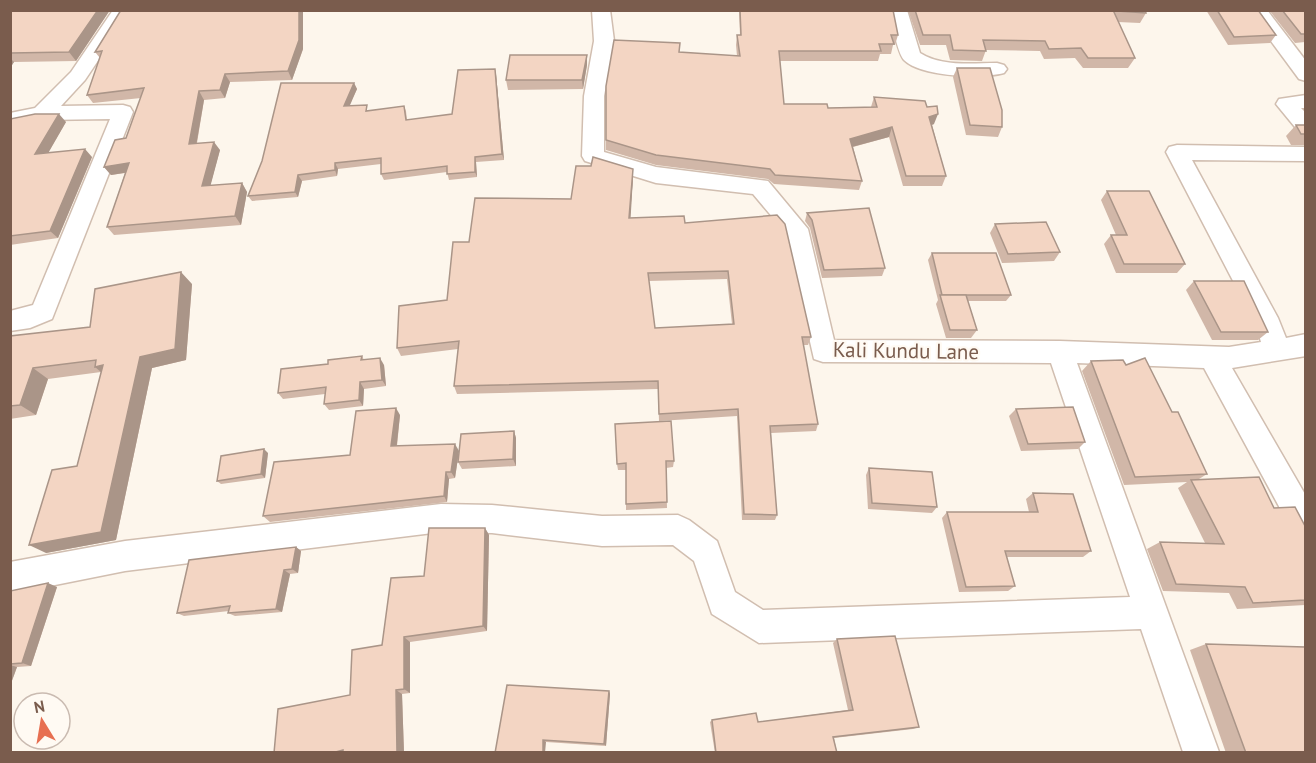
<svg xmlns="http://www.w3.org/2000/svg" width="1316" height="763" font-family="'PT Sans',sans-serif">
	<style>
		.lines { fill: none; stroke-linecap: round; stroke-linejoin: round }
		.street-casing { stroke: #d1beb0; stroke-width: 3 }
		.street { fill: #fff; fill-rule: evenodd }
		.wall { fill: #d1b7a8; fill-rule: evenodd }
		.shaded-wall { fill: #aa9588 }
		.building { fill: #f3d5c3; stroke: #aa9588; stroke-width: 1.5; fill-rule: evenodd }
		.labels { text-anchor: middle; stroke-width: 4.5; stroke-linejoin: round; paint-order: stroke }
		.street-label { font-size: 21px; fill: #7a5c4d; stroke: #fffaf3 }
	</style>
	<rect width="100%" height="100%" fill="#fdf6ec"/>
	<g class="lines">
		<!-- street casing -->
		<g class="street-casing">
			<g id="street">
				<polygon points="113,10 132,10 85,80 61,106 123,105 130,107 133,112 52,319 30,328 10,331 10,311 33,305 110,119 42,120 10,127 10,113 35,108 71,72"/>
				<polygon points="592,10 610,10 614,41 604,96 604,152 656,167 768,181 808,229 834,340 1060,341 1229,347 1261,342 1256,325 1166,152 1169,147 1177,145 1306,147 1306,161 1192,160 1278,318 1286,338 1306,334 1306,356 1232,368 1306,496 1306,540 1295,536 1204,368 1077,363 1219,752 1183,752 1141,629 759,643 712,614 694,561 673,545 602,546 492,533 441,532 125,571 10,594 10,562 125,541 441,504 492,505 602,516 678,515 689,520 717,541 735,592 763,610 1130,597 1051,363 823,362 814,359 785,232 753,194 656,183 585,161 582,156 584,96 594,41"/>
				<path d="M889,10H907L920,53C942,67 972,63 997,63L1004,65L1007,69L1004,73C982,79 921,77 904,60C897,52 892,22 889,10Z"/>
				<polygon points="1248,10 1267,10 1306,61 1306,81 1299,79"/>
				<polygon points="1306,95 1306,108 1301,108 1306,113 1306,134 1299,132 1276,104 1279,99"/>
			</g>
		</g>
		<!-- street -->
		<use href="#street" class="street"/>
	</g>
	<!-- wall -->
	<g class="wall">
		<polygon points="10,10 110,10 76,61 14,62 10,68"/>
		<polygon points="739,10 893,10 898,35 895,45 893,45 891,54 880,54 878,61 780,61 784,104 828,108 871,107 874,97 927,107 934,124 932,125 946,176 942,186 903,186 889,137 853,147 862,181 859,190 774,184 768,179 656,165 606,150 606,140 679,52 737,56 736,45 737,35 740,35"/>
		<polygon points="908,10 1145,10 1146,13 1140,23 1118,22 1135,58 1128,68 1083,68 1075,58 1044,59 1040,51 986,50 982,61 950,60 946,45 920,45"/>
		<polygon points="1206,10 1258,10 1276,35 1270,43 1228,45"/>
		<polygon points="1269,10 1305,10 1305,42 1295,43"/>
		<polygon points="303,49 292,80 230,82 225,98 204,100 197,143 220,150 210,186 242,183 247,192 241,225 114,235 107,227 125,173 111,175 104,167 126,138 141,98 93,103 87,95 100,58 95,52"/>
		<polygon points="587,55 587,65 583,89 508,90 506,80"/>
		<polygon points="957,68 1002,127 998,137 966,135 953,77"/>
		<polygon points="496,74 504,160 476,162 477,177 449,180 447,172 384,180 381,174 381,164 338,169 337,176 302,181 298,197 252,201 248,196 354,83 357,89 349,106 369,111 404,106 406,111 407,120 452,114"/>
		<polygon points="10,119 66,122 48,153 92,157 58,238 10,245"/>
		<polygon points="1296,125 1305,125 1305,145 1291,145 1286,136"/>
		<path d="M633,169V178L630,218L685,223L811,337L808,345H803L818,424L816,431L771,433L777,515L775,520H742L737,416L659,421L658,389L457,394L454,386L458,349L401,356L397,348L447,300L469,242L571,199ZM727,279L732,324L655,328L649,281Z"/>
		<polygon points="1107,191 1185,264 1177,273 1116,273 1104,244 1111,235 1116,235 1101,200"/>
		<polygon points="807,213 885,268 882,276 822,278 810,228 805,221"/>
		<polygon points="995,224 1060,252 1054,261 1002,263 990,233"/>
		<polygon points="932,253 1011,295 1006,301 968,301 977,330 971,338 946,338 936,304 938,300 928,260"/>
		<polygon points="1194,281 1268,332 1258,340 1212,340 1186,290"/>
		<polygon points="192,284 186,360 152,368 116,540 46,553 77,466 101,372 48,379 36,415 10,419 10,336 90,327"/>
		<polygon points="362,356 364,360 384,365 386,386 364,389 363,406 329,410 324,404 325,394 283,399 278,393 328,364"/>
		<polygon points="1091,361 1126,365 1172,412 1207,474 1199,479 1274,508 1305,526 1305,605 1237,609 1229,593 1163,591 1147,549 1160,542 1205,543 1178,488 1187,482 1124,485 1082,371"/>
		<polygon points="1016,409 1085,442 1078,449 1021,451 1009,416"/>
		<polygon points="400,415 397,446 459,451 455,478 449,479 447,502 270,522 263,516 350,455"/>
		<polygon points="514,431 516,438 516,466 462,469 458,462"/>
		<polygon points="268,453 265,478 221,484 217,481"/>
		<polygon points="674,461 673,467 666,468 667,508 626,510 626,470 618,470 617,464"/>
		<polygon points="869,468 937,507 932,513 868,509 866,475"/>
		<polygon points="1033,493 1091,551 1083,557 1007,557 1015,586 1008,591 959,592 942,518 947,512 1029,512 1026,499"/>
		<polygon points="485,528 489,535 487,631 410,642 410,693 402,694 404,753 274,753 350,695 424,576"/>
		<polygon points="296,547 301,551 298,573 290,574 282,612 235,616 228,613 229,611 184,616 177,613"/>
		<polygon points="57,587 31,666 17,667 10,686 10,591"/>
		<polygon points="837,639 919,727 913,729 834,738 837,753 715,753 710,722 712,720 758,722 848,710 833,643"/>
		<polygon points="1206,644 1305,753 1226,753 1190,650"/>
		<polygon points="609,691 610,694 606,746 546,742 495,753"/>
	</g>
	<!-- shaded-wall -->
	<g class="shaded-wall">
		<polygon points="98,10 110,10 76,61 69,52"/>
		<polygon points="299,10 303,10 303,49 292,80 288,71"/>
		<polygon points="587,55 587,65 583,89 582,80"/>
		<polygon points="10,58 14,62 10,68"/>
		<polygon points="495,69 496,74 504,160 502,154"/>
		<polygon points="225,74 230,82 225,98 220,90"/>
		<polygon points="354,83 357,89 347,112 344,106"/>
		<polygon points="199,91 204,100 195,152 189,144"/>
		<polygon points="59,114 66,122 43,162 35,154"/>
		<polygon points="938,114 934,124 926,127 929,117"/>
		<polygon points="892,127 889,137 848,148 850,139"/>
		<polygon points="214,142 220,150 208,195 202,186"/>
		<polygon points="85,149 92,157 58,238 50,231"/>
		<polygon points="475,157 476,162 477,177 475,172"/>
		<polygon points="129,163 136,171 111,175 104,167"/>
		<polygon points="335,163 338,169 337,176 335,170"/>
		<polygon points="633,169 633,178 630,227 629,218"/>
		<polygon points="298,175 302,181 298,197 295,192"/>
		<polygon points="242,183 247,192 241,225 235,216"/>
		<polygon points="181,272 192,284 186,360 152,368 116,540 46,553 29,545 101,532 140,357"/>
		<polygon points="380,358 384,365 386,386 382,380"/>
		<polygon points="103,365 108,378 95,367"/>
		<polygon points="33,368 48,379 36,415 20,405"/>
		<polygon points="360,382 364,389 363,406 359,400"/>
		<polygon points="396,408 400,415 396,452 391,446"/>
		<polygon points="514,431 516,438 516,466 513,459"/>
		<polygon points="455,444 459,451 455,478 451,472"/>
		<polygon points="264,449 268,453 265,478 261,474"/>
		<polygon points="446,472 449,479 447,502 444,496"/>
		<polygon points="485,528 489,535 487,631 483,626"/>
		<polygon points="296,547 301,551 298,573 292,569"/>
		<polygon points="284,570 290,574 282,612 276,609"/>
		<polygon points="48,583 57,587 31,666 22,663"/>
		<polygon points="404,637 410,642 410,693 404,689"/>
		<polygon points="10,665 17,667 10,686"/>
		<polygon points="396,690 402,694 404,753 397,753"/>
		<polygon points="609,691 610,694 606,746 604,744"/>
		<polygon points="543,740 546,742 545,753 543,753"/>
	</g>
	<!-- building -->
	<g class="building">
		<polygon points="10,10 98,10 69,52 10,53"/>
		<polygon points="121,10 299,10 299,40 288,71 225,74 220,90 199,91 189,144 214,142 202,186 242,183 235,216 107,227 129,163 104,167 115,140 126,138 144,88 87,95 102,51 95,52"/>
		<polygon points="740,10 893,10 898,35 891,35 894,44 879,44 881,51 779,51 784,104 827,104 828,108 877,107 874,97 925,101 927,107 937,106 938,114 929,117 946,176 906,176 892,127 850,139 862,181 775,175 770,169 656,155 606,140 606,86 614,40 680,43 679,52 740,56 737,35 741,35"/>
		<polygon points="915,10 1113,10 1135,58 1088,58 1081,48 1049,49 1045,41 983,40 986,51 953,50 950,35 923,35"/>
		<polygon points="1116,10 1145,10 1146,13 1117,11"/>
		<polygon points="1217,10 1258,10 1276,35 1234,37"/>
		<polygon points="1282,10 1305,10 1305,34 1301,34"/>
		<polygon points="510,55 587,55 582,80 506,80"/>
		<polygon points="957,68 990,68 1002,110 1002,127 970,125"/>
		<polygon points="495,69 502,154 475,157 475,172 447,174 447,166 381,174 381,158 335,163 335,170 298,175 295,192 248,196 262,161 281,83 354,83 344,106 367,105 366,111 404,106 406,120 452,114 458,70"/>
		<polygon points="35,114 59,114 35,154 85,149 50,231 10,236 10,119"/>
		<polygon points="1296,125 1305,125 1305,134 1301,134"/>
		<path d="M593,157L633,169L629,218L684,216L685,223L777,215L785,224L811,337H802L818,424L770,426L777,515L744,514L738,409L659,414L658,381L454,386L459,341L397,348L399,306L447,300L453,242H469L475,198L571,199L576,166H591ZM728,271L734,324L655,328L648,273Z"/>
		<polygon points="1107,191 1149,191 1185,264 1124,264 1111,235 1127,235"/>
		<polygon points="869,208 885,268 824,270 812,220 807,213"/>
		<polygon points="1046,222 1060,252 1008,254 995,224"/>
		<polygon points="932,253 996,253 1011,295 942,295"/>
		<polygon points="181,272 175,349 140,357 101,532 29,545 52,470 77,466 103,365 95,367 96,360 33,368 20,405 10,406 10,336 90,327 95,289"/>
		<polygon points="1194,281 1244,281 1268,332 1221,332"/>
		<polygon points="940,295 966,295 977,330 950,330"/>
		<polygon points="362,356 361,360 380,358 382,380 360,382 359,400 324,404 326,387 278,393 281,369 328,364 328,360"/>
		<polygon points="1145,358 1172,412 1178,412 1207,474 1135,477 1091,361 1123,360 1126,365"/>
		<polygon points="1073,407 1085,442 1028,444 1016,409"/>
		<polygon points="396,408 391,446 455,444 451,472 446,472 444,496 263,516 274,462 350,455 356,411"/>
		<polygon points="671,421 674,461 666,461 667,502 626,504 626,463 617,464 615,424"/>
		<polygon points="514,431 513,459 458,462 461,434"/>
		<polygon points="264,449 261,474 217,481 221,456"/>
		<polygon points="869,468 932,472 937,507 872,503"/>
		<polygon points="1259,477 1274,508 1295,507 1305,526 1305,600 1253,603 1245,587 1176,584 1160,542 1224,544 1191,480"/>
		<polygon points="1033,493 1073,494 1091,551 1005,551 1015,586 966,587 947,512 1038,512"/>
		<polygon points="429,528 485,528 483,626 404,637 404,689 396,690 397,753 343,753 343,750 332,753 274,753 278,709 350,695 352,650 382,645 391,578 424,576"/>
		<polygon points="296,547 292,569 284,570 276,609 228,613 230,606 177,613 189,560"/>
		<polygon points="48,583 22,663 10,664 10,591"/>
		<polygon points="895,636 919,727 833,737 837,753 716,753 712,720 756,713 758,722 853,710 837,639"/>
		<polygon points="1206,644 1305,647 1305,753 1246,753"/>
		<polygon points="507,685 609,691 604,744 543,740 543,753 495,753"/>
	</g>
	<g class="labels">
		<!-- street labels -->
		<g class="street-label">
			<text transform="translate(906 351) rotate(1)" y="7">Kali Kundu Lane</text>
		</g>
	</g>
	<!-- border -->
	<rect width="1316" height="763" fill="none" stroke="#7a5c4d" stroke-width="24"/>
	<!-- north arrow -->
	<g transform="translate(42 721) rotate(349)"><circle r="28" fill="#fffaf3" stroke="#cabbb1" stroke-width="1.5"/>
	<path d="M0-4.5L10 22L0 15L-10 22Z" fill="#e76f51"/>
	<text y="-9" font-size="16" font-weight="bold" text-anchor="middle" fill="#7a5c4d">N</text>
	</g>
</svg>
